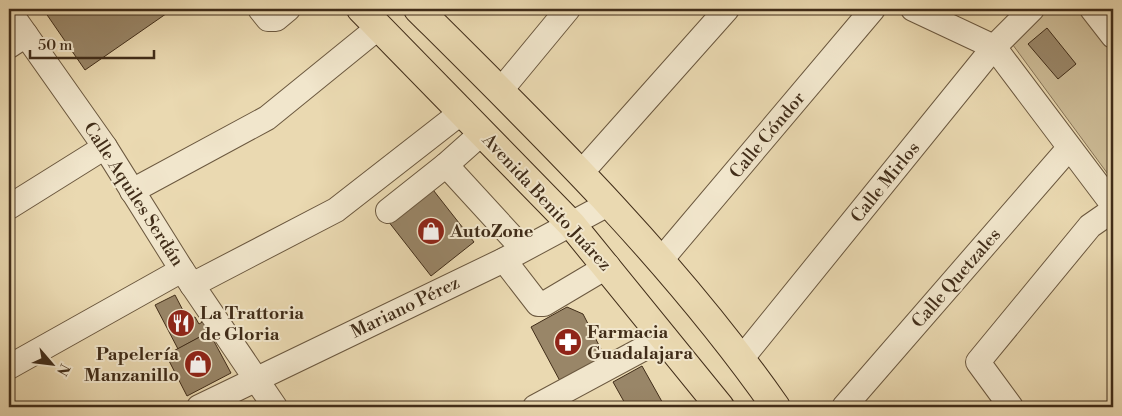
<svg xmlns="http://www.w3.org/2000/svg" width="1122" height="416" font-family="'Libre Bodoni',serif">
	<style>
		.green { fill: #cdbc97; stroke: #877458 }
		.building { fill: #998668; stroke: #412d19 }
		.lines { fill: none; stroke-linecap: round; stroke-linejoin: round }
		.minor-casing { stroke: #6b583f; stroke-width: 26 }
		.major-casing { stroke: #412d19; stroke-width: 30 }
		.minor { stroke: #f1e6cc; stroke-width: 24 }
		.major { stroke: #ead9b1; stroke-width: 28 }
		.labels { text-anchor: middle; stroke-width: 4; stroke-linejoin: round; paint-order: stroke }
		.street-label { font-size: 18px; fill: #412d19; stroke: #f1e6cc }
		.poi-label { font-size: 18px; font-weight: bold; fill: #412d19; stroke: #f1e6cc; text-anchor: start }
	</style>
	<rect width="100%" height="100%" fill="#ead9b1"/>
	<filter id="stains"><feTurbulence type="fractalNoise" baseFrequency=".004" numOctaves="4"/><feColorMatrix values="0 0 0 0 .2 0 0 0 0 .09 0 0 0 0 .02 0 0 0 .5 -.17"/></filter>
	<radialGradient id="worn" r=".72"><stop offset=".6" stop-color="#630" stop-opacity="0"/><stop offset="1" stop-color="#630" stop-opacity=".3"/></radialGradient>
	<!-- green -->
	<polygon class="green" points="1042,9 1080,9 1113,51 1113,181 1010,41"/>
	<!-- building -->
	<g class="building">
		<polygon points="43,9 173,9 85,70"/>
		<polygon points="1047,28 1076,64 1058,79 1028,44"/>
		<polygon points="430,186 474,242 431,276 388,221"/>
		<polygon points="175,295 188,320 195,317 199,324 204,321 209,332 178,349 155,305"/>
		<polygon points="567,307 583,314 605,357 560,381 531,327"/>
		<polygon points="209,332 231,373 187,396 166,355"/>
		<polygon points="642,366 665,407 627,407 613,382"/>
	</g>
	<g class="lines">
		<!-- minor casing -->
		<g class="minor-casing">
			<g id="minor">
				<polyline points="260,9 268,19 276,19 288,9"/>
				<polyline points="913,9 994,47 1113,205"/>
				<polyline points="1092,9 1113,36"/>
				<polyline points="9,11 105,147 182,270 275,407"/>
				<polyline points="9,46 26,35"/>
				<polyline points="501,90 568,9"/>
				<polyline points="446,165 483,132"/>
				<polyline points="581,173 727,9"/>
				<polyline points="132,191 267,118 379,27"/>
				<polyline points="9,207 105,147"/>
				<polyline points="388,211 446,165 523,249"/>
				<polyline points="504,260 538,304 544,304 608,266"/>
				<polyline points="661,260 873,9"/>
				<polyline points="192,285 336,210 463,111"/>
				<polyline points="742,358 994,47 1032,9"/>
				<polyline points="9,367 182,270"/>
				<polyline points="199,407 504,260 610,203"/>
				<polyline points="535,407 665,337"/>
				<polyline points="844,407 1069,148"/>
				<polyline points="1011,407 978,362 1090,226 1113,210"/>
			</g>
		</g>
		<!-- major casing -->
		<g class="major-casing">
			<g id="major">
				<polyline points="361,9 572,225 720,407"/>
				<path d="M418,9C545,135 673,260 776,407"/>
			</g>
		</g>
		<!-- minor -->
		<use href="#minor" class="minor"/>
		<!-- major -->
		<use href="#major" class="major"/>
	</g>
	<!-- icons -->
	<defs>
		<g id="shop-disc" transform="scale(1.4375)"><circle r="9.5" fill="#8f2418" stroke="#f1e6cc"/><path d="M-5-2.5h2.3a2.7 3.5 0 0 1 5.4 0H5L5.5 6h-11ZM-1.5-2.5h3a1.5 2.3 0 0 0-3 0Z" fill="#fff"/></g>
		<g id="restaurant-disc" transform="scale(1.4375)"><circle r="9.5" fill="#8f2418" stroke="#f1e6cc"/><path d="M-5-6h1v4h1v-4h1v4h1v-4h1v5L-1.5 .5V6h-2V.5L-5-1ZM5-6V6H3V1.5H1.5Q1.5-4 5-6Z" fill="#fff"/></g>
		<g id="pharmacy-disc" transform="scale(1.4375)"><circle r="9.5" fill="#8f2418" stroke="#f1e6cc"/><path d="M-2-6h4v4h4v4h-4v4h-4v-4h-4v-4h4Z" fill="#fff"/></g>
	</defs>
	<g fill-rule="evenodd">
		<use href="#shop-disc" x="431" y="231"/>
		<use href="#restaurant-disc" x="181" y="323"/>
		<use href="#pharmacy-disc" x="568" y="342"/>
		<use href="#shop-disc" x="198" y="364"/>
	</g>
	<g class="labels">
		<!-- street labels -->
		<g class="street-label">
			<text transform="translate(767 135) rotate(-50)" y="6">Calle Cóndor</text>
			<text transform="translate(885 182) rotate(-51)" y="6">Calle Mirlos</text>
			<text transform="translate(134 194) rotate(57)" y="6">Calle Aquiles Serdán</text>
			<text transform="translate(547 202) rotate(47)" y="6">Avenida Benito Juárez</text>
			<text transform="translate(956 278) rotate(-49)" y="6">Calle Quetzales</text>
			<text transform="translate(405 307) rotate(-26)" y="6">Mariano Pérez</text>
		</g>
		<!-- poi labels -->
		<g class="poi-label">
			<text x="450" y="237">AutoZone</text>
			<text x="200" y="319">La Trattoria<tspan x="200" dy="21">de Gloria</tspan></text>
			<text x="587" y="338">Farmacia<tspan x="587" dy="21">Guadalajara</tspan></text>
			<text x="179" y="360" text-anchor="end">Papelería<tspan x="179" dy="21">Manzanillo</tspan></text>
		</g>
	</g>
	<!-- margin -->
	<rect width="1122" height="416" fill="none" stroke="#ead9b1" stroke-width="30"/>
	<rect x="10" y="10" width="1102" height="396" fill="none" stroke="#412d19" stroke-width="2.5"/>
	<rect x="15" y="15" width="1092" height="386" fill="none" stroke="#412d19"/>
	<!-- north arrow -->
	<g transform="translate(52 364) rotate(118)" stroke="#f1e6cc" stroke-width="4" paint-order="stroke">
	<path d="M0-4L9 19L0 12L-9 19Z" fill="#412d19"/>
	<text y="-8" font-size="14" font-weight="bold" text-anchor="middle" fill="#412d19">N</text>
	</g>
	<!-- scale -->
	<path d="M30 50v8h124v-8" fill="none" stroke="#412d19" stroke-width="2.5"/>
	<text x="38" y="50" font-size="15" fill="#412d19" stroke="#f1e6cc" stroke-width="4" paint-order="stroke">50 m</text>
	<rect width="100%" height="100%" filter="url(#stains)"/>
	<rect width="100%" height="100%" fill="url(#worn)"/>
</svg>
